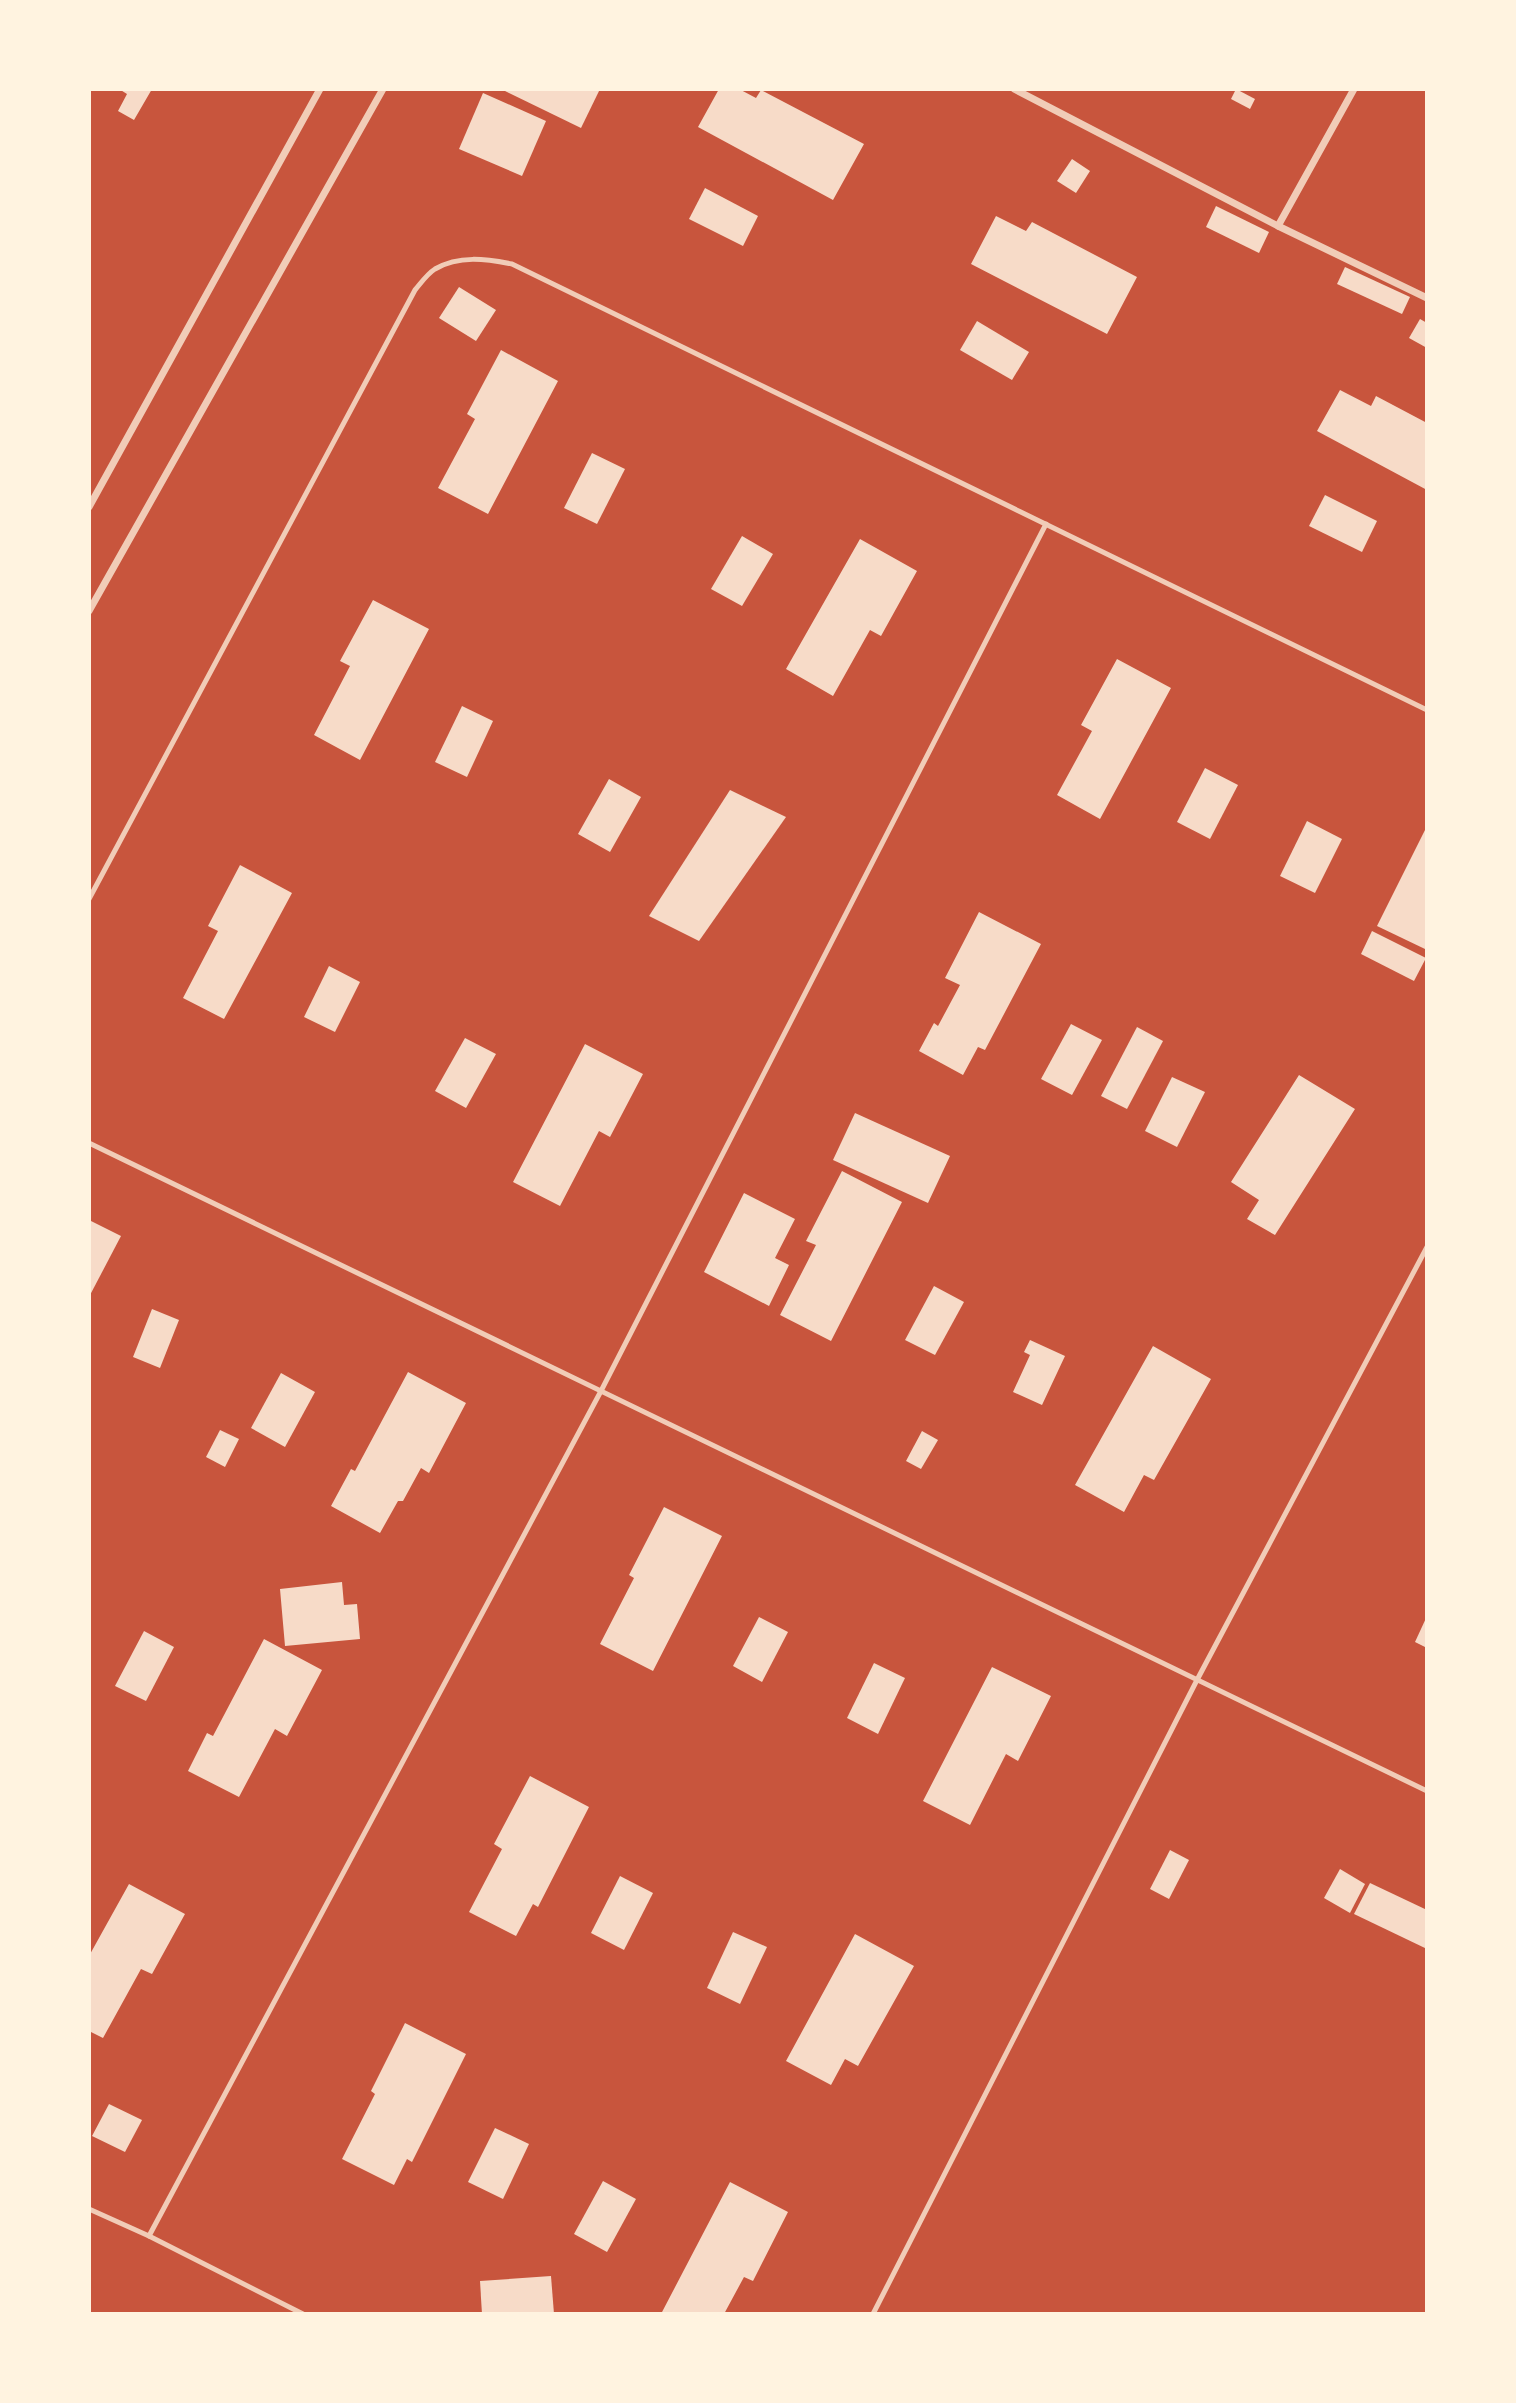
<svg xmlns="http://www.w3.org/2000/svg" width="1516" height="2403" font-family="Poppins,sans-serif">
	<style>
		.building { fill: #f7dbc8 }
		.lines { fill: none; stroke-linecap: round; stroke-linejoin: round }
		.service { stroke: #f1ccb7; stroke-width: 5 }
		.minor { stroke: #f1ccb7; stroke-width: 7 }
	</style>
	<rect width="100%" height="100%" fill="#c8553d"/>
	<!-- building -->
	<g class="building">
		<polygon points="119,89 152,89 134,120 118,111 127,94"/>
		<polygon points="501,89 600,89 581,128"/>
		<polygon points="719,89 739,89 756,98 761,90 864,144 833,200 698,127"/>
		<polygon points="1236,89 1255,99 1250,109 1231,99"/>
		<polygon points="483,93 546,121 522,176 459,149"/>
		<polygon points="1072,159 1090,171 1076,193 1057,181"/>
		<polygon points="705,188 758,216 743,246 689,219"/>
		<polygon points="1216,206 1269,232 1259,253 1206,227"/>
		<polygon points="996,216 1026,231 1032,222 1137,277 1107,334 971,264"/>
		<polygon points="1345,267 1410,297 1402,314 1337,284"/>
		<polygon points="459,287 496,310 476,341 439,318"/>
		<polygon points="1420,319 1427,323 1427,348 1409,338"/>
		<polygon points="977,321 1029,352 1012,380 960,350"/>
		<polygon points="501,350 558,381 488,514 438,488 475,419 467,414"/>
		<polygon points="1340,390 1371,406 1376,396 1427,423 1427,490 1317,431"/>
		<polygon points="592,453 625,469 597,524 564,508"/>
		<polygon points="1325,495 1377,521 1362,552 1309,526"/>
		<polygon points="742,536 773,554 742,606 711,589"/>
		<polygon points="860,539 917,571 881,636 870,630 833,696 786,669"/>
		<polygon points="373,600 429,629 360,760 314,735 350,666 340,661"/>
		<polygon points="1117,659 1171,688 1100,819 1057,795 1092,731 1081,725"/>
		<polygon points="462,706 493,721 467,777 435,762"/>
		<polygon points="1205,768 1238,785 1210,839 1177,822"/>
		<polygon points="609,779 641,797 610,852 578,834"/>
		<polygon points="730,790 786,817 699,941 649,916"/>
		<polygon points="1307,821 1342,839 1315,893 1280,876"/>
		<polygon points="1427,826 1427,947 1425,949 1377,926"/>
		<polygon points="240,865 292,893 224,1019 183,998 218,931 208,926"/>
		<polygon points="979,912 1041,944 985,1050 978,1047 963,1075 919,1051 934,1023 938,1026 960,985 945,978"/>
		<polygon points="1372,931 1426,958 1414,981 1361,954"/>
		<polygon points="329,966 360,982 335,1032 304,1017"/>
		<polygon points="1071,1024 1102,1040 1072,1095 1041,1079"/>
		<polygon points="1137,1027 1163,1041 1127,1109 1101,1096"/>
		<polygon points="465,1038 496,1054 466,1108 435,1091"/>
		<polygon points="585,1044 643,1074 610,1137 599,1131 560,1206 513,1182"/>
		<polygon points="1299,1075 1355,1109 1275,1235 1247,1219 1259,1200 1231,1182"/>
		<polygon points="1172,1077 1205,1092 1177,1147 1145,1131"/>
		<polygon points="855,1113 950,1156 928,1203 833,1160"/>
		<polygon points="842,1171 902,1202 831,1341 780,1315 816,1245 806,1241"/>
		<polygon points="744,1193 795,1219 775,1258 789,1265 769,1306 704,1272"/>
		<polygon points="89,1220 121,1236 89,1297"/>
		<polygon points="934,1286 964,1302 935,1355 905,1340"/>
		<polygon points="152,1309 179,1320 160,1368 133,1357"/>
		<polygon points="1030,1340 1065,1356 1042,1405 1013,1392 1030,1355 1024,1352"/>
		<polygon points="1153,1346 1211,1379 1154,1480 1144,1475 1124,1512 1075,1485"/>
		<polygon points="408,1372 466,1403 429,1473 421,1468 403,1501 398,1501 380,1533 331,1506 351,1469 355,1471"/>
		<polygon points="281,1373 315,1392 285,1447 251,1428"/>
		<polygon points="220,1430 239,1439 225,1467 206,1457"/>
		<polygon points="922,1431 938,1440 921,1469 906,1461"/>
		<polygon points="664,1507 722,1536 653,1671 600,1644 634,1578 629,1575"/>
		<polygon points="342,1582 344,1605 357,1604 360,1639 285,1646 280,1589"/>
		<polygon points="1427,1616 1427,1648 1415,1642"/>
		<polygon points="759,1617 788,1632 762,1682 733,1666"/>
		<polygon points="144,1631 174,1647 146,1701 115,1686"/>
		<polygon points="264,1639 322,1670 287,1736 275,1729 239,1797 188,1771 207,1733 213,1736"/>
		<polygon points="874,1663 905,1678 878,1734 847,1718"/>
		<polygon points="992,1667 1051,1696 1018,1761 1006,1754 970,1825 923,1801"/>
		<polygon points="530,1776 589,1807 538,1907 533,1904 516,1936 469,1912 502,1849 494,1844"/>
		<polygon points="1170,1850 1189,1860 1169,1899 1150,1889"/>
		<polygon points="1340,1869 1365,1884 1350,1913 1324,1898"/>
		<polygon points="620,1876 653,1893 624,1950 591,1933"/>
		<polygon points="1370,1883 1427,1910 1427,1949 1354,1914"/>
		<polygon points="129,1884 185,1914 152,1974 141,1969 103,2038 89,2031 89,1956"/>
		<polygon points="733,1932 767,1947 740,2004 707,1988"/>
		<polygon points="855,1934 914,1966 858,2066 845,2059 831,2085 786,2061"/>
		<polygon points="405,2023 466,2054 412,2162 407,2159 394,2185 342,2159 375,2094 371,2091"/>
		<polygon points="109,2104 142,2120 125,2152 92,2136"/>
		<polygon points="495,2128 529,2144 503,2199 468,2182"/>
		<polygon points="603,2181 636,2199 607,2252 574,2234"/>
		<polygon points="730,2182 788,2212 753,2281 744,2277 724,2314 661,2314"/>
		<polygon points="551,2276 554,2314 482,2314 480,2281"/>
	</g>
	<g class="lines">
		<!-- service -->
		<g class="service">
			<path d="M89,899L415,290C421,283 427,274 435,269C459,255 486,259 512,264L1427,710"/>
			<polyline points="89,1143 1427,1791"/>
			<polyline points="89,2209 149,2236 303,2314"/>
			<polyline points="149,2236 601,1391 1046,524"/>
			<polyline points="873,2314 1197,1680 1427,1247"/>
		</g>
		<!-- minor -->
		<g class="minor">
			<polyline points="1014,89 1278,226 1427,298"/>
			<polyline points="1278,226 1354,89"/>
			<polyline points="89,507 320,89"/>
			<polyline points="89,611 383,89"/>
		</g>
	</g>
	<!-- border -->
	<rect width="1516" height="2403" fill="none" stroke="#fff3e0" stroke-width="182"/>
</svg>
